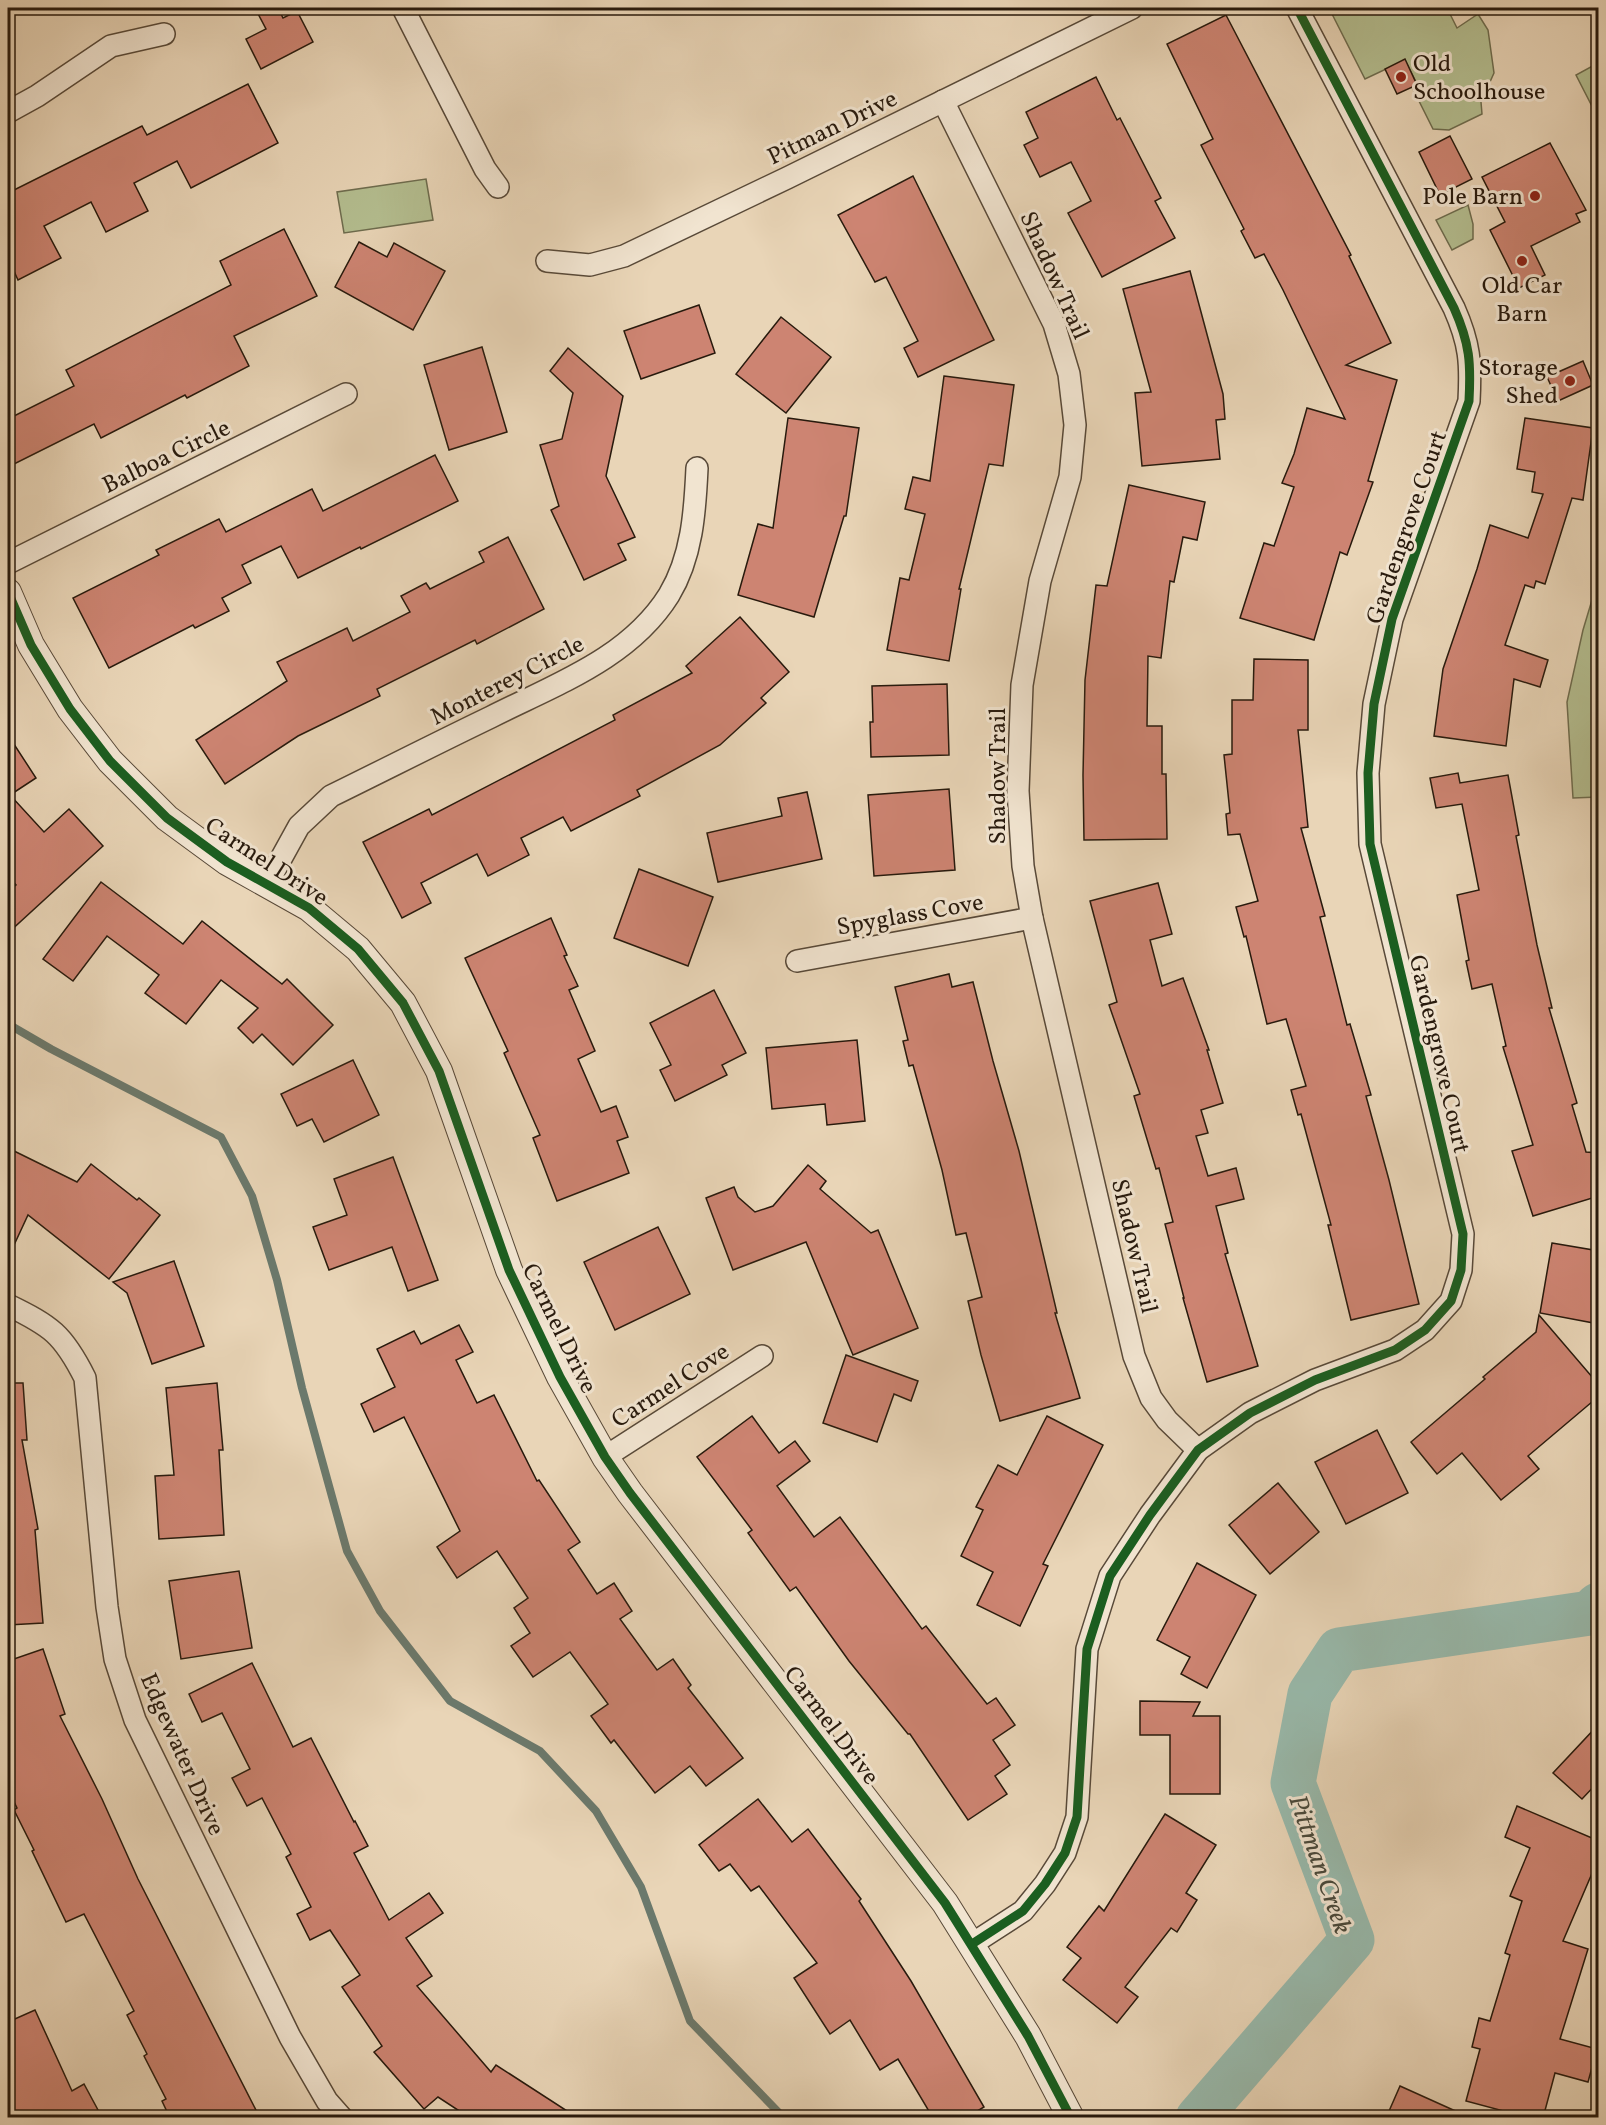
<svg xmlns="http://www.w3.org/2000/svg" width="1606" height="2125" font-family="Vollkorn,serif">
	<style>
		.green { fill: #b4be90; stroke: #6e6c4e; stroke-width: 1.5 }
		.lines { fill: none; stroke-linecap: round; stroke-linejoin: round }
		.stream { stroke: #6b796c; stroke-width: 8 }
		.river { stroke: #98b9ab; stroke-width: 45 }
		.building { fill: #cd8472; stroke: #281a0d; stroke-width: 1.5 }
		.minor-casing { stroke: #584938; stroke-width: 24 }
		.tertiary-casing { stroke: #584938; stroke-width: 28 }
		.minor { stroke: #f1e4d0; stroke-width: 21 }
		.tertiary { stroke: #f1e4d0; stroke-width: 26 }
		.cycleway-casing { stroke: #f1e4d0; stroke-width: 13 }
		.cycleway { stroke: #1b5e20; stroke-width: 9 }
		.poi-dot { fill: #8f2418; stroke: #f1e4d0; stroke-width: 2 }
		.labels { text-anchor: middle; stroke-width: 6; stroke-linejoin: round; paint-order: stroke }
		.poi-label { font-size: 24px; fill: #281a0d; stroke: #f1e4d0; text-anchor: end }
		.street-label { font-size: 24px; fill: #281a0d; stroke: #f1e4d0 }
		.water-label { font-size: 26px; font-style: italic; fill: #4a4a3c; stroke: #f1e4d0 }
	</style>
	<rect width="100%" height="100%" fill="#e9d5b7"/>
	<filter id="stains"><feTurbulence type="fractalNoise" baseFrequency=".00333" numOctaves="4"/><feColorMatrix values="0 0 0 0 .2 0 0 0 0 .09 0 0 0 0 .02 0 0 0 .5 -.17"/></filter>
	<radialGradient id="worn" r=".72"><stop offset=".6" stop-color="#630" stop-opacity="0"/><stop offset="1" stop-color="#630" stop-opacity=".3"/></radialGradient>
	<!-- green -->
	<g class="green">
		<polygon points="1329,8 1447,8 1457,28 1478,14 1488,30 1494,73 1481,102 1482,114 1449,130 1433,129 1412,87 1417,84 1405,60 1365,79"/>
		<polygon points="1598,63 1598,118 1576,75"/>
		<polygon points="426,179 433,220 344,233 337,192"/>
		<polygon points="1468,205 1473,224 1473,239 1452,250 1436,220"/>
		<polygon points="1598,580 1598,797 1573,798 1567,702 1583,630"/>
	</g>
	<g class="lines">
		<!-- stream -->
		<polyline class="stream" points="8,1024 51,1049 221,1137 252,1196 277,1280 302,1388 347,1551 380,1611 450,1701 540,1751 596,1811 641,1887 690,2021 784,2118"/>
		<!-- river -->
		<polyline class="river" points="1198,2118 1352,1940 1293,1783 1310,1694 1339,1650 1590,1613 1598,1605"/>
	</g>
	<!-- building -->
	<g class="building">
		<polygon points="255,8 278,8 283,18 297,11 313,42 261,69 246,39 266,29"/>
		<polygon points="1226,15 1351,255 1349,256 1391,343 1346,365 1397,380 1368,481 1373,482 1347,555 1340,552 1314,640 1240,618 1264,543 1274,546 1294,487 1282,483 1294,454 1307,408 1345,419 1283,290 1264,254 1255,258 1241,231 1244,229 1201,145 1213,139 1167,44"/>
		<polygon points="1405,59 1417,85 1397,94 1385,69"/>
		<polygon points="1096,77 1117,120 1120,118 1161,198 1155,201 1175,238 1102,277 1068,213 1091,201 1071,162 1040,177 1024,145 1038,138 1026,112"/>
		<polygon points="248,84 278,143 191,188 177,161 134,183 148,211 106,232 91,202 44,226 61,258 18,280 8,258 8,193 142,126 147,135"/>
		<polygon points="1450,136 1472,179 1440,195 1419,152"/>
		<polygon points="1550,143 1586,210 1576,214 1580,222 1531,246 1545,275 1519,288 1490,230 1505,222 1482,177"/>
		<polygon points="913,176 994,340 918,377 904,348 918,341 886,277 875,282 838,215"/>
		<polygon points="284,229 317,296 234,336 249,366 187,398 185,395 101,438 94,424 8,467 8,419 74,386 66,370 231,285 220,261"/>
		<polygon points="359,242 387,257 394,243 445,271 413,330 335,287"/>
		<polygon points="1190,271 1223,394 1225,419 1216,420 1220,459 1142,466 1135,393 1151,392 1123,289"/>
		<polygon points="699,305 715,353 641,379 624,331"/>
		<polygon points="781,317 831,357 786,413 736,374"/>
		<polygon points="482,347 507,432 449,450 424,365"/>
		<polygon points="568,348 623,396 606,476 635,537 618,544 626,560 584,580 551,510 559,506 540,445 562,439 573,393 550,371"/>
		<polygon points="1583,361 1593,385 1558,401 1547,377"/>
		<polygon points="944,376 1014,385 1003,466 989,464 959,589 961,589 949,661 887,650 900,578 909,580 925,514 905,509 913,477 930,481"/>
		<polygon points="788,418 859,428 846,516 844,516 814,617 738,595 758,524 773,528"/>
		<polygon points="1525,418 1593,428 1583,500 1572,498 1545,584 1536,581 1534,588 1525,585 1505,645 1548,660 1540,687 1514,679 1506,746 1434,736 1443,669 1477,569 1490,525 1528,538 1543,494 1532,492 1535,472 1517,469"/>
		<polygon points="435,455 458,501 361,549 360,547 298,578 281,546 242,565 251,583 222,598 229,611 195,628 193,625 109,668 73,598 159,555 156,550 219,519 226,532 312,489 323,511"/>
		<polygon points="1129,485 1205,502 1197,540 1183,537 1174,582 1170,581 1161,658 1148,656 1147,726 1162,726 1162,774 1166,774 1167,839 1084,840 1083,775 1085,680 1096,585 1107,586"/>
		<polygon points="508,537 544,609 477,644 475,640 377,689 380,696 298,736 225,784 196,740 287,681 277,662 347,628 353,641 410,612 401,596 426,583 430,589 484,562 479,552"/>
		<polygon points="740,617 789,672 761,698 766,703 720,745 637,790 640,796 571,831 563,817 521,838 529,855 488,876 477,854 421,883 431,903 402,918 363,842 429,809 432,815 615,720 613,715 692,673 686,666"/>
		<polygon points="1254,659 1308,660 1308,730 1298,730 1308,827 1301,828 1325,916 1320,917 1347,1025 1350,1024 1371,1095 1366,1096 1389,1180 1419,1304 1351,1320 1328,1225 1331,1225 1301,1114 1298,1115 1291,1090 1306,1086 1286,1019 1267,1024 1246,936 1244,937 1236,907 1258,901 1240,834 1228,835 1226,814 1230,813 1224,755 1232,754 1232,700 1253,700"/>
		<polygon points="947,684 949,755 871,757 870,722 873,722 872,686"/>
		<polygon points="8,735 36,778 10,795 44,832 69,809 103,846 8,933 8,892 16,885 8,876"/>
		<polygon points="1458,773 1460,783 1508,775 1519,835 1516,836 1537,945 1552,1008 1549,1008 1577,1103 1572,1105 1586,1152 1599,1153 1599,1196 1533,1216 1512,1151 1533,1145 1503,1047 1506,1046 1492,984 1472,989 1466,961 1469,960 1457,895 1479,890 1462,804 1436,808 1430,778"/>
		<polygon points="949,789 955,870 874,876 868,795"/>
		<polygon points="807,792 822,859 718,882 707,833 782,816 778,798"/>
		<polygon points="639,869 713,897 688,966 614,938"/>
		<polygon points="101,882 183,944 202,921 282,984 287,979 333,1025 293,1065 262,1034 253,1043 238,1028 258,1008 221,980 186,1024 145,993 159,975 107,936 73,981 43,959"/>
		<polygon points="1158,883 1172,934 1150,940 1162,986 1183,978 1209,1050 1207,1050 1223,1103 1201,1110 1208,1133 1196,1136 1208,1176 1236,1168 1244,1199 1216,1206 1228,1253 1225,1254 1258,1366 1207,1382 1183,1298 1184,1298 1165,1224 1173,1222 1159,1168 1156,1169 1134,1096 1140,1094 1109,1005 1117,1002 1090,901"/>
		<polygon points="551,918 567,955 564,956 578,986 569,990 595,1051 578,1059 601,1112 616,1106 628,1137 617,1141 629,1173 557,1201 533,1138 540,1135 504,1053 508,1051 465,958"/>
		<polygon points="949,974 952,987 973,982 993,1061 1019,1151 1057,1313 1055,1313 1080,1398 1000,1421 981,1355 968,1301 982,1297 966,1233 956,1235 942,1170 913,1065 909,1066 903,1041 908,1040 895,987"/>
		<polygon points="714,990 746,1053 722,1065 727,1075 675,1101 660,1070 671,1065 650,1023"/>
		<polygon points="857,1040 865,1121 827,1125 825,1104 772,1109 766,1048"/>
		<polygon points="353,1060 379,1115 324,1142 312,1119 297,1126 281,1094"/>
		<polygon points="8,1148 77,1182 91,1164 137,1200 139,1198 160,1215 109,1279 28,1215 8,1258"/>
		<polygon points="393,1157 438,1280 408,1291 392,1247 329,1270 313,1227 347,1215 334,1179"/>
		<polygon points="808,1165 826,1181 820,1189 871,1233 878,1230 918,1328 853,1355 806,1242 733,1270 706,1198 734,1187 738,1197 755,1212 773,1206"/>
		<polygon points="658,1227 690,1294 615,1330 584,1262"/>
		<polygon points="1552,1243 1599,1251 1599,1324 1540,1313"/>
		<polygon points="174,1261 204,1346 152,1364 127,1293 113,1282"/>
		<polygon points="1539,1315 1599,1385 1599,1396 1528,1456 1539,1469 1501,1500 1462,1453 1437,1474 1411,1442 1485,1379 1483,1377 1536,1332"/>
		<polygon points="459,1325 473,1352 456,1360 477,1403 494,1395 537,1481 539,1480 580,1542 568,1550 597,1594 614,1583 632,1611 620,1619 657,1670 673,1659 691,1685 688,1688 743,1758 706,1786 690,1766 655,1793 614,1740 611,1743 591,1716 608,1704 570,1652 533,1677 511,1646 530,1633 514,1608 528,1598 497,1551 457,1578 437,1547 460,1531 404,1417 374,1432 361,1404 395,1387 377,1349 414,1331 421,1344"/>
		<polygon points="846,1355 918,1381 911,1401 894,1394 877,1442 823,1423"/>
		<polygon points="8,1383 23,1383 27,1440 22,1440 38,1529 35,1530 43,1623 8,1625"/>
		<polygon points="217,1383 223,1450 219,1450 224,1535 159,1539 155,1476 174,1475 166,1388"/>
		<polygon points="752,1416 779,1453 795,1441 810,1461 777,1486 814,1537 840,1517 922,1629 926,1626 987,1704 996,1698 1015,1725 993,1740 1010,1765 995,1776 1007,1794 968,1820 910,1734 908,1734 849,1661 796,1587 790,1591 748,1533 752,1530 697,1457"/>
		<polygon points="1047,1416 1103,1445 1043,1564 1048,1566 1020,1626 977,1605 993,1572 961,1556 983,1510 976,1507 998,1465 1017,1475"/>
		<polygon points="1377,1430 1408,1493 1346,1524 1315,1462"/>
		<polygon points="1278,1483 1319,1532 1270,1574 1229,1525"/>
		<polygon points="1197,1563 1256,1595 1207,1688 1181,1674 1190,1657 1157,1640"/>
		<polygon points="239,1571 252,1648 181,1659 169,1581"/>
		<polygon points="43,1649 65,1714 60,1716 102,1799 138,1879 260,2118 170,2118 162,2101 166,2099 144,2056 147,2054 127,2015 134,2011 84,1914 66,1922 32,1851 34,1850 14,1810 17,1808 8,1789 8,1661"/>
		<polygon points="252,1663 293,1747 311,1738 354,1822 355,1821 368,1846 354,1853 389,1920 429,1893 443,1913 406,1938 432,1976 417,1986 491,2072 496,2065 578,2118 470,2118 438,2097 424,2109 374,2052 382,2046 342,1987 360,1975 330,1930 310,1940 297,1914 311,1907 286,1857 291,1854 262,1798 247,1806 232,1778 250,1769 222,1713 202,1722 189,1694"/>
		<polygon points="1140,1701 1200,1702 1193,1716 1220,1716 1220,1794 1170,1794 1170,1735 1140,1735"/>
		<polygon points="1599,1724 1599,1781 1582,1799 1553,1773"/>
		<polygon points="758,1799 792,1842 808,1829 861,1899 859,1901 911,1981 984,2107 966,2118 933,2118 898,2059 880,2070 850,2020 830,2034 794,1978 817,1963 759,1886 751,1891 730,1864 719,1871 699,1845"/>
		<polygon points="1517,1806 1599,1841 1599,1857 1563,1941 1588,1949 1560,2039 1597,2049 1588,2082 1555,2073 1543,2118 1530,2118 1466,2101 1480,2049 1472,2047 1479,2018 1490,2021 1510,1955 1505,1953 1522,1901 1510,1896 1530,1848 1505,1837"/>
		<polygon points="1165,1814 1216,1845 1186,1893 1197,1900 1177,1932 1171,1928 1125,1987 1138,1997 1117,2023 1063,1980 1081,1958 1067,1947 1099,1906 1104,1911"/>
		<polygon points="35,2010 72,2091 84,2084 98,2110 84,2118 8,2118 8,2022"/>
		<polygon points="1400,2086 1471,2118 1386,2118"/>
	</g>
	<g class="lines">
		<!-- minor casing -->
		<g class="minor-casing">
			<g id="minor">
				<polyline points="403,8 485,169 498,187"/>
				<polyline points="943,101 1054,324 1069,374 1075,425 1070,477 1040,581 1022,685 1018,791 1023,866 1032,918 1134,1356 1151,1398 1167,1420 1198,1450"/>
				<polyline points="8,112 37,96 111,46 164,34"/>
				<polyline points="547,261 590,265 624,256 787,178 1132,8"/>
				<polyline points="8,563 346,394"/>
				<path d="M267,884L299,826L331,796C384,770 437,743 491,717C554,685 629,659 669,595C692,557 695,512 697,468"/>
				<polyline points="797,961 1032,918"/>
				<path d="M8,1305C51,1326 63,1334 85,1378L107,1607L115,1659L135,1720L290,2037L327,2101L342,2118"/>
				<polyline points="605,1457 762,1356"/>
				<path d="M972,1944L1023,1911L1045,1884L1065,1853L1077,1817L1087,1649L1110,1576L1150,1515L1198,1450L1250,1413L1315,1380L1395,1350L1425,1330L1451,1301L1461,1270L1463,1234L1370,844L1368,773L1374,704L1392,619L1469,401C1471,363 1470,344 1454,308L1297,8"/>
			</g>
		</g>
		<!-- tertiary casing -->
		<g class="tertiary-casing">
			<polyline id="tertiary" points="8,592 31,645 70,709 110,761 167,818 227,862 309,908 358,949 403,1003 439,1071 509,1270 560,1377 605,1457 630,1493 945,1903 1028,2036 1071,2118"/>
		</g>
		<!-- minor -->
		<use href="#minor" class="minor"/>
		<!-- tertiary -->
		<use href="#tertiary" class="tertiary"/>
		<!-- cycleway casing -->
		<g class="cycleway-casing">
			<g id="cycleway">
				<polyline points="8,592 31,645 70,709 110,761 167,818 227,862 309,908 358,949 403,1003 439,1071 509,1270 560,1377 605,1457 630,1493 945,1903 1028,2036 1071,2118"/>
				<path d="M972,1944L1023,1911L1045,1884L1065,1853L1077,1817L1087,1649L1110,1576L1150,1515L1198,1450L1250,1413L1315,1380L1395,1350L1425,1330L1451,1301L1461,1270L1463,1234L1370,844L1368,773L1374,704L1392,619L1469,401C1471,363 1470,344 1454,308L1297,8"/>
			</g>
		</g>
		<!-- cycleway -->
		<use href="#cycleway" class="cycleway"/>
	</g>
	<!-- markers -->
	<g class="poi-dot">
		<circle cx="1401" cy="77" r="6"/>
		<circle cx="1535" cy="196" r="6"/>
		<circle cx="1522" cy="261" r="6"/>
		<circle cx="1570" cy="381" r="6"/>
	</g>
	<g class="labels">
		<!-- poi labels -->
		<g class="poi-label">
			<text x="1413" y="71" text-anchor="start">Old<tspan x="1413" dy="28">Schoolhouse</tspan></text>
			<text x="1523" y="204">Pole Barn</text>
			<text x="1522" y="293" text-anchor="middle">Old Car<tspan x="1522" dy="28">Barn</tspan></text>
			<text x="1558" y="375">Storage<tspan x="1558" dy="28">Shed</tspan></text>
		</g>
		<!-- street labels -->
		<g class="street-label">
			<text transform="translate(832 127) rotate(-26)" y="8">Pitman Drive</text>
			<text transform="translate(1055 275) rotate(66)" y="8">Shadow Trail</text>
			<text transform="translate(166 456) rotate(-26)" y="8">Balboa Circle</text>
			<text transform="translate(1406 527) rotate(-71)" y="8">Gardengrove Court</text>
			<text transform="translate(507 680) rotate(-27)" y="8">Monterey Circle</text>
			<text transform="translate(997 776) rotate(-90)" y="8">Shadow Trail</text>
			<text transform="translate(267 861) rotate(33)" y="8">Carmel Drive</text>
			<text transform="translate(910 914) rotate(-10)" y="8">Spyglass Cove</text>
			<text transform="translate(1440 1054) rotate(77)" y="8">Gardengrove Court</text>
			<text transform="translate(1135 1246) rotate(77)" y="8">Shadow Trail</text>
			<text transform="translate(560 1328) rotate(64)" y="8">Carmel Drive</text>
			<text transform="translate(670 1385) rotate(-33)" y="8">Carmel Cove</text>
			<text transform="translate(832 1725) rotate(53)" y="8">Carmel Drive</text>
			<text transform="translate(183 1754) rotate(66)" y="8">Edgewater Drive</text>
		</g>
		<!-- water labels -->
		<g class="water-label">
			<text transform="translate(1321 1864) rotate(71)" y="9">Pittman Creek</text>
		</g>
	</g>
	<!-- margin -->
	<rect width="1606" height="2125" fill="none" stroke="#e9d5b7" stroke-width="30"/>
	<rect x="9" y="9" width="1588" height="2107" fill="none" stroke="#281a0d" stroke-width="3"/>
	<rect x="15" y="15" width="1576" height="2095" fill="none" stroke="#281a0d" stroke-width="1.5"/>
	<rect width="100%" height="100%" filter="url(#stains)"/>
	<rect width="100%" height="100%" fill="url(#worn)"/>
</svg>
